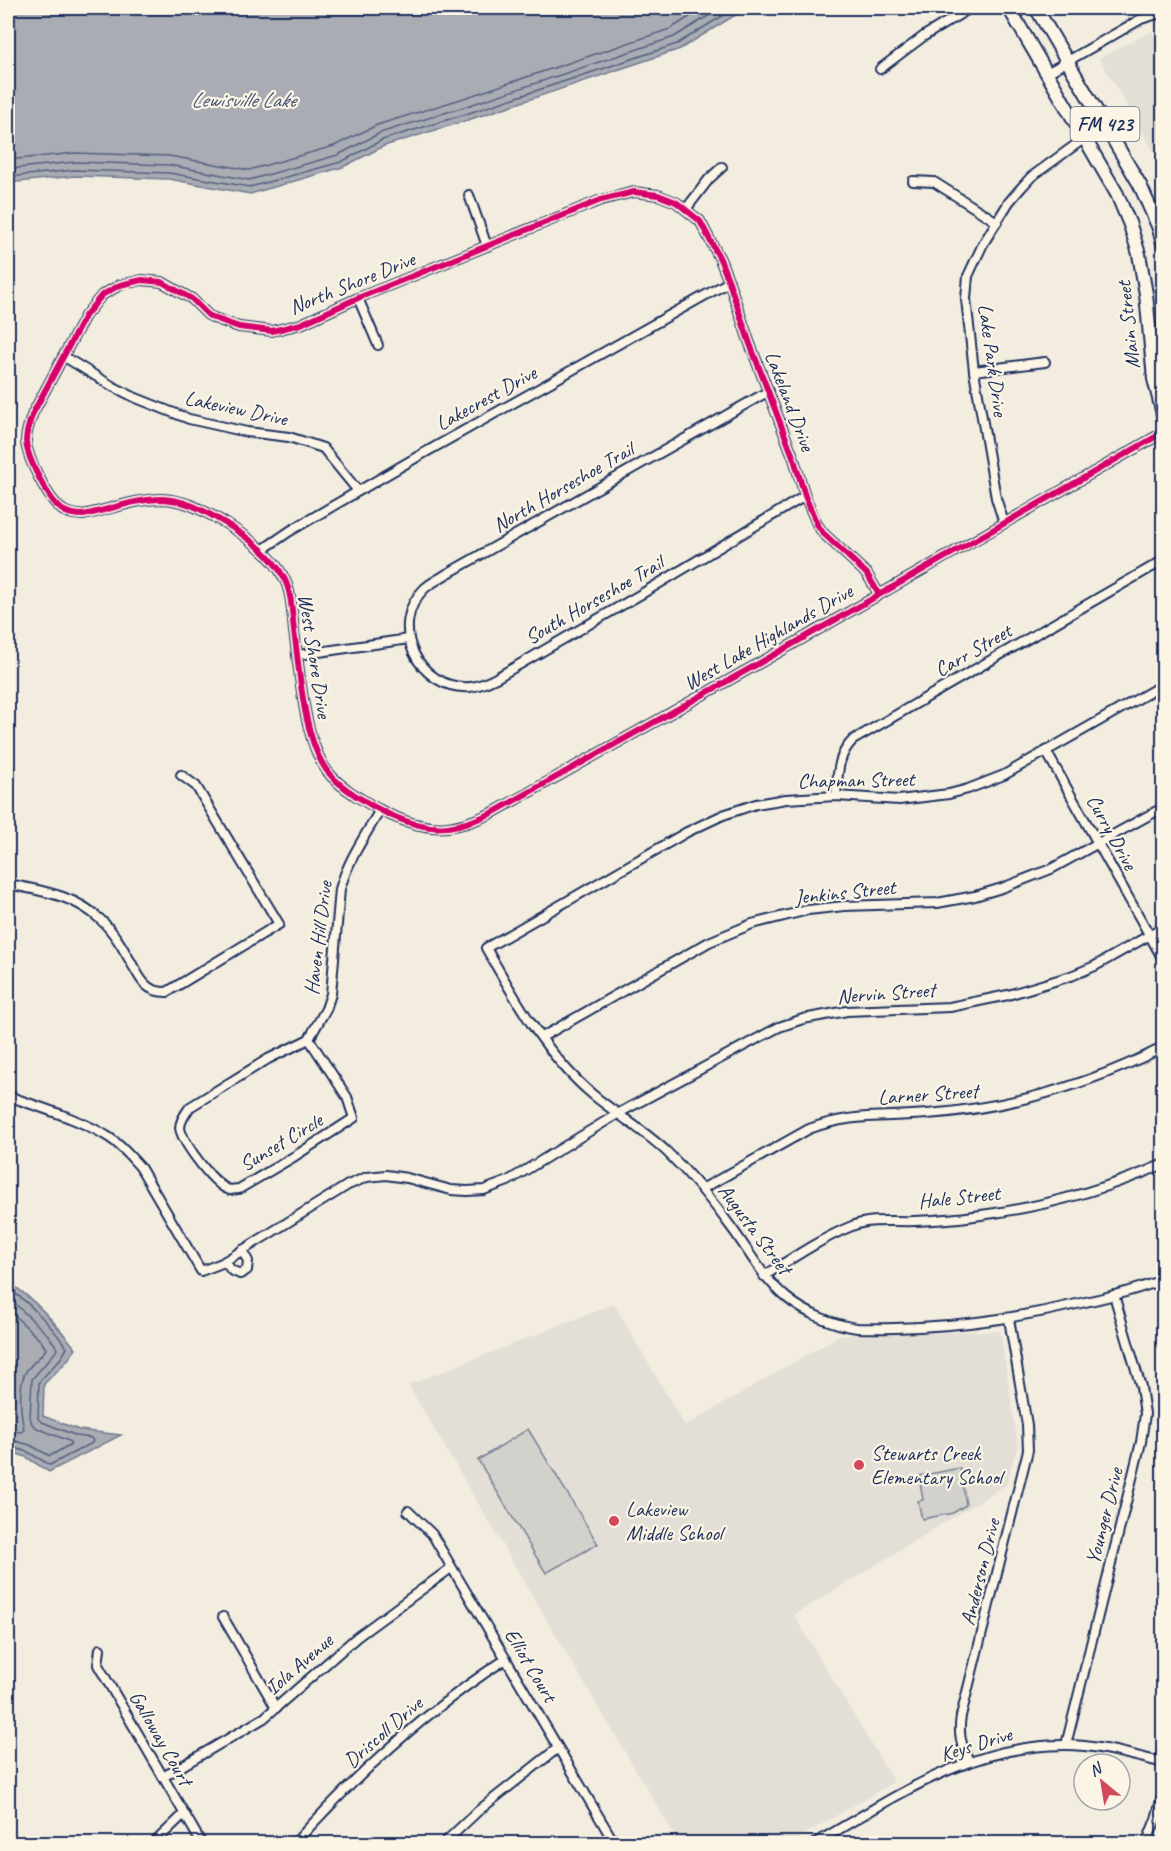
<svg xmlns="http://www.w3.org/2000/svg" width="1171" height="1851" font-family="Caveat,sans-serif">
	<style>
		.built { fill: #e3dfd6 }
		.green { fill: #d3d1cc; stroke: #778095; stroke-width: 1.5 }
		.water { fill: #a9acb3; stroke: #707a91; stroke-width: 1.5 }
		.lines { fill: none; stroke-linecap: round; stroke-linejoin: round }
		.shore { stroke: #546180; stroke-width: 1.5 }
		.street-casing { stroke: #1b2f5e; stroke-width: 12 }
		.primary-casing { stroke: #1b2f5e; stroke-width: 16 }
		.street { stroke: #fcf5e5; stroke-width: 8 }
		.primary { stroke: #fcf5e5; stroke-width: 12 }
		.cycleway-casing { stroke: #fcf5e5; stroke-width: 10 }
		.cycleway { stroke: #d6006c; stroke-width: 6 }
		.poi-dot { fill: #d1495b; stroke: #fcf5e5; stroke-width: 2 }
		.labels { text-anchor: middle; stroke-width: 4.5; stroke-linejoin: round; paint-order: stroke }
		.shield { fill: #fcf5e5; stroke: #5e6a86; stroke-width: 1.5 }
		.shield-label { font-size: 20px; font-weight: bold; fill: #1b2f5e }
		.street-label { font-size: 21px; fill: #1b2f5e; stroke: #fcf5e5 }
		.poi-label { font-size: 21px; fill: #1b2f5e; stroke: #fcf5e5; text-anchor: start }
		.water-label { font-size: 22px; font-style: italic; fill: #465478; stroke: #fcf5e5 }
	</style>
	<rect width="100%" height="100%" fill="#f3ede0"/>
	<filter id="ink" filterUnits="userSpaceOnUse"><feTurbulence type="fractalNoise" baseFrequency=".0167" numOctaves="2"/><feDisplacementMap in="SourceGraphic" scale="12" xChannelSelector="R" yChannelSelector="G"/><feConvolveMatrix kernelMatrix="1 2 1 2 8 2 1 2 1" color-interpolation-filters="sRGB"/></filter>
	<g filter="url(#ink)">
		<!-- built -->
		<g class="built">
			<polygon points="1152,31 1163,52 1163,195 1156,155 1099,58"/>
			<polygon points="614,1304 685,1426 840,1335 1000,1331 1018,1445 1006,1485 794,1615 894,1782 790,1843 679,1843 408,1385"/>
		</g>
		<!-- green -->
		<g class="green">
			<polygon points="528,1429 598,1544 546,1573 478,1460"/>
			<polygon points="960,1468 966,1505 953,1513 922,1519 918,1501 923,1500 919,1476"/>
		</g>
		<!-- water -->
		<g class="water">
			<polygon points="8,8 747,8 680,49 471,119 384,146 343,167 250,194 169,179 75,176 8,183"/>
			<path d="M8,1282C34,1298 56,1324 76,1349L66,1362L44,1384L43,1416L79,1430L121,1435L49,1472L26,1457L8,1451Z"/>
		</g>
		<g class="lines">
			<!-- shore -->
			<g class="shore">
				<polyline points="8,160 75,153 169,156 249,170 334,146 377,125 464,98 670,29 704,8"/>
				<polyline points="8,169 75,162 169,165 249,180 338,155 380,133 467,106 674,37 721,8"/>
				<polyline points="8,177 75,170 169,173 250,187 341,162 382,140 469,113 677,44 735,8"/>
				<path d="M8,1289C28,1300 54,1329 67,1348L61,1358L39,1382L38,1419L42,1422L77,1436L91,1438L93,1441L92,1443L50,1465L28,1452L8,1446"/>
				<polyline points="8,1297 48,1335 58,1349 32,1379 30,1417 32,1424 37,1428 69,1441 71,1444 50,1456 30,1445 8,1439"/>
				<path d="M8,1309L41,1341L46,1349C41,1357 33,1362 27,1370C17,1383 21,1415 24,1430L21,1432L8,1430"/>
			</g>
			<!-- street casing -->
			<g class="street-casing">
				<g id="street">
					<polyline points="880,69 924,36 970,8"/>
					<polyline points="1047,73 1141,19 1164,12"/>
					<polyline points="913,181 934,182 997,222"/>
					<polyline points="469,195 487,246"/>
					<polyline points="686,209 709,179 722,167"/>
					<polyline points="358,298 378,345"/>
					<polyline points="63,356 112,386 136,398 189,419 247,432 289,437 323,448 358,491"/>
					<polyline points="974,371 1045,362"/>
					<path d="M769,391L445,575C439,579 431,583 425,588C386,625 419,691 470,687C480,686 488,682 496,678L643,593L805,496"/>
					<polyline points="1004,523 996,498 974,371 966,299 968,276 983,244 1009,202 1021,188 1031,177 1085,138"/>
					<polyline points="262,550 290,531 417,457 729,282"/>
					<path d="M879,594L867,574L823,533L817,524L805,496L794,459L750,344L729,282L720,259L700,221L676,202L658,195L634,192L601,200L358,298L301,324L272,331L239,327L214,318L208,315L192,299L162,282L142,280L120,285L102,295L85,316L33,413C30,421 26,431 26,441C27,458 49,502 64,511C70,514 76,515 83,515C109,510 135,499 162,499C187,500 204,511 225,523C247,537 272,554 284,578C292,593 292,614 294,631C300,672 303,737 327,771C340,788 371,806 390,815C431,833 454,831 494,812L772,656L1164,432"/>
					<polyline points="298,655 409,639"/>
					<path d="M1164,684L1004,775L968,789L949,794L899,800L836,796L786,799L756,804L723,815L687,832L486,948C515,999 546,1055 592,1094C616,1114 644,1130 667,1152C692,1176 714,1203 734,1231C751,1255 764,1279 787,1298C805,1313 834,1325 857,1328C878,1329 900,1328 920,1327C975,1324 1028,1316 1081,1303C1109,1297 1137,1290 1164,1279"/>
					<polyline points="1046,751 1164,961"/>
					<path d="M836,796C838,774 837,756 853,740L1164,560"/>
					<path d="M8,884C42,891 75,895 101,920C115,933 124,950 133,966C137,972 140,980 146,985C152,991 159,992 167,992L279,924L196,786L181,775"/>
					<polyline points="542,1037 709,942 752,924 808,910 844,906 937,903 975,896 1002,888 1051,869 1164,807"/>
					<path d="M309,1039L347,1097L354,1118L295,1156L239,1189C238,1189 230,1190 230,1190C215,1187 182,1142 180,1128C180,1120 186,1113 190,1107L268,1059Z"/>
					<path d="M309,1039L326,1009L331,994L340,889C348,860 365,836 380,810"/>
					<path d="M8,1096C41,1108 81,1119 110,1138C122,1146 131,1157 140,1167L201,1271L222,1263L348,1185L367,1177L386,1175L407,1178L451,1190L467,1191L484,1190L508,1181L619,1113L779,1027L803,1019L847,1011L950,1007L1008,995L1071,976L1095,966L1164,927"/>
					<path d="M702,1189L809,1129C850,1113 884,1118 927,1114C1011,1108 1089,1085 1164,1047"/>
					<polyline points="225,1261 231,1270 240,1274 247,1270 248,1261 242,1250"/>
					<path d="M764,1276C791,1259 822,1238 852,1226C872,1218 894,1222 915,1221C935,1220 955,1219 974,1216C1039,1208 1104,1190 1164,1164"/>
					<polyline points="408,1511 432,1534 615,1844"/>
					<polyline points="223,1617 276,1708"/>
					<polyline points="100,1649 98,1665 202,1844"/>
					<polyline points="1066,1745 1141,1442 1145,1414 1141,1387 1114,1295"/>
					<path d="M969,1761C961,1745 958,1733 961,1716L1028,1450L1027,1425L1009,1319"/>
					<polyline points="163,1777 264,1718 357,1637 451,1568"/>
					<polyline points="153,1844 184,1814"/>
					<path d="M294,1844C357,1774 427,1710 506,1659"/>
					<polyline points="443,1844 478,1811 558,1748"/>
					<path d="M814,1844C895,1797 968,1745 1065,1745C1099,1745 1131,1755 1164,1763"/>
					<polyline points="1146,1844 1156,1819 1164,1789"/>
				</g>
			</g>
			<!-- primary casing -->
			<g class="primary-casing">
				<g id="primary">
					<polyline points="1009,8 1117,194 1130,225 1139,254 1146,294 1154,379 1164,418"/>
					<polyline points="1036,8 1140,185 1158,226 1164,246"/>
				</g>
			</g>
			<!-- street -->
			<use href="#street" class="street"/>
			<!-- primary -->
			<use href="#primary" class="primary"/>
			<!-- cycleway casing -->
			<g class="cycleway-casing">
				<path id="cycleway" d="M879,594L867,574L823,533L817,524L805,496L794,459L750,344L729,282L720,259L700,221L676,202L658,195L634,192L601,200L358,298L301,324L272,331L239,327L214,318L208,315L192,299L162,282L142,280L120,285L102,295L85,316L33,413C30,421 26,431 26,441C27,458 49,502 64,511C70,514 76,515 83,515C109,510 135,499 162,499C187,500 204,511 225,523C247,537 272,554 284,578C292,593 292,614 294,631C300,672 303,737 327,771C340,788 371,806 390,815C431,833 454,831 494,812L772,656L1164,432"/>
			</g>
			<!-- cycleway -->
			<use href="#cycleway" class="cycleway"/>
		</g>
	</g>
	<!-- markers -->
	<g class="poi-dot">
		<circle cx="859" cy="1465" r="6"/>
		<circle cx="614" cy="1521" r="6"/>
	</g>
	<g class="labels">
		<!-- shield labels -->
		<rect class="shield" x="1070.5" y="107" width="69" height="34" rx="4.5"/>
		<g class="shield-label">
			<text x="1105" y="131">FM 423</text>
		</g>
		<!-- street labels -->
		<g class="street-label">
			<text transform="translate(352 283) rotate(-22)" y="7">North Shore Drive</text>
			<text transform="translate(1128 325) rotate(-96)" y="7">Main Street</text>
			<text transform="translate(993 360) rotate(82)" y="7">Lake Park Drive</text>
			<text transform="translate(486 398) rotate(-29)" y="7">Lakecrest Drive</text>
			<text transform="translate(790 401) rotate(69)" y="7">Lakeland Drive</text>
			<text transform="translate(236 408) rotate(12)" y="7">Lakeview Drive</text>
			<text transform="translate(563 487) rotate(-30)" y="7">North Horseshoe Trail</text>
			<text transform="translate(594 600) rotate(-30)" y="7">South Horseshoe Trail</text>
			<text transform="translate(768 637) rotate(-30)" y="7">West Lake Highlands Drive</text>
			<text transform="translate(973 650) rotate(-30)" y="7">Carr Street</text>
			<text transform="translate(315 656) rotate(81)" y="7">West Shore Drive</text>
			<text transform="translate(856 780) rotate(-1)" y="7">Chapman Street</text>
			<text transform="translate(1112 832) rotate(61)" y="7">Curry Drive</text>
			<text transform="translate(845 892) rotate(-6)" y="7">Jenkins Street</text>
			<text transform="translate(318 938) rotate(-83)" y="7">Haven Hill Drive</text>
			<text transform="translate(886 993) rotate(-4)" y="7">Nervin Street</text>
			<text transform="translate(928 1094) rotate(-4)" y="7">Larner Street</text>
			<text transform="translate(281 1142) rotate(-31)" y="7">Sunset Circle</text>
			<text transform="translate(959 1197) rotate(-6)" y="7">Hale Street</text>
			<text transform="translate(755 1229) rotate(53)" y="7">Augusta Street</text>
			<text transform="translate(1104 1516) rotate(-76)" y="7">Younger Drive</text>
			<text transform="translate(980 1572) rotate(-76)" y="7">Anderson Drive</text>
			<text transform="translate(299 1664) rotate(-41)" y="7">Iola Avenue</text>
			<text transform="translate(531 1665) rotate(59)" y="7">Elliot Court</text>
			<text transform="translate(383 1732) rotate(-41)" y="7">Driscoll Drive</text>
			<text transform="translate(161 1738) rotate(60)" y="7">Galloway Court</text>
			<text transform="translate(976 1744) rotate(-17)" y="7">Keys Drive</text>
		</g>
		<!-- poi labels -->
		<g class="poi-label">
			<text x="871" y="1460">Stewarts Creek<tspan x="871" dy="24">Elementary School</tspan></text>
			<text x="626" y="1516">Lakeview<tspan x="626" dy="24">Middle School</tspan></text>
		</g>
		<!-- water labels -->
		<g class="water-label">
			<text x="243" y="107">Lewisville Lake</text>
		</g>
	</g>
	<!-- margin -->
	<rect width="1171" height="1851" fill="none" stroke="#fcf5e5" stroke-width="30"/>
	<rect x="15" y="15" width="1141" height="1821" fill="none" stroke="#1b2f5e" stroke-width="2" filter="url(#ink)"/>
	<!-- north arrow -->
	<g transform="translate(1102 1782) rotate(330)"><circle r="28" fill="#fcf5e5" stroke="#a2a6af" stroke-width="1.5"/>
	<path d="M0-4.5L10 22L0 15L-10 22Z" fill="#d1495b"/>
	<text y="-9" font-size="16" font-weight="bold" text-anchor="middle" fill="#1b2f5e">N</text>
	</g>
</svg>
